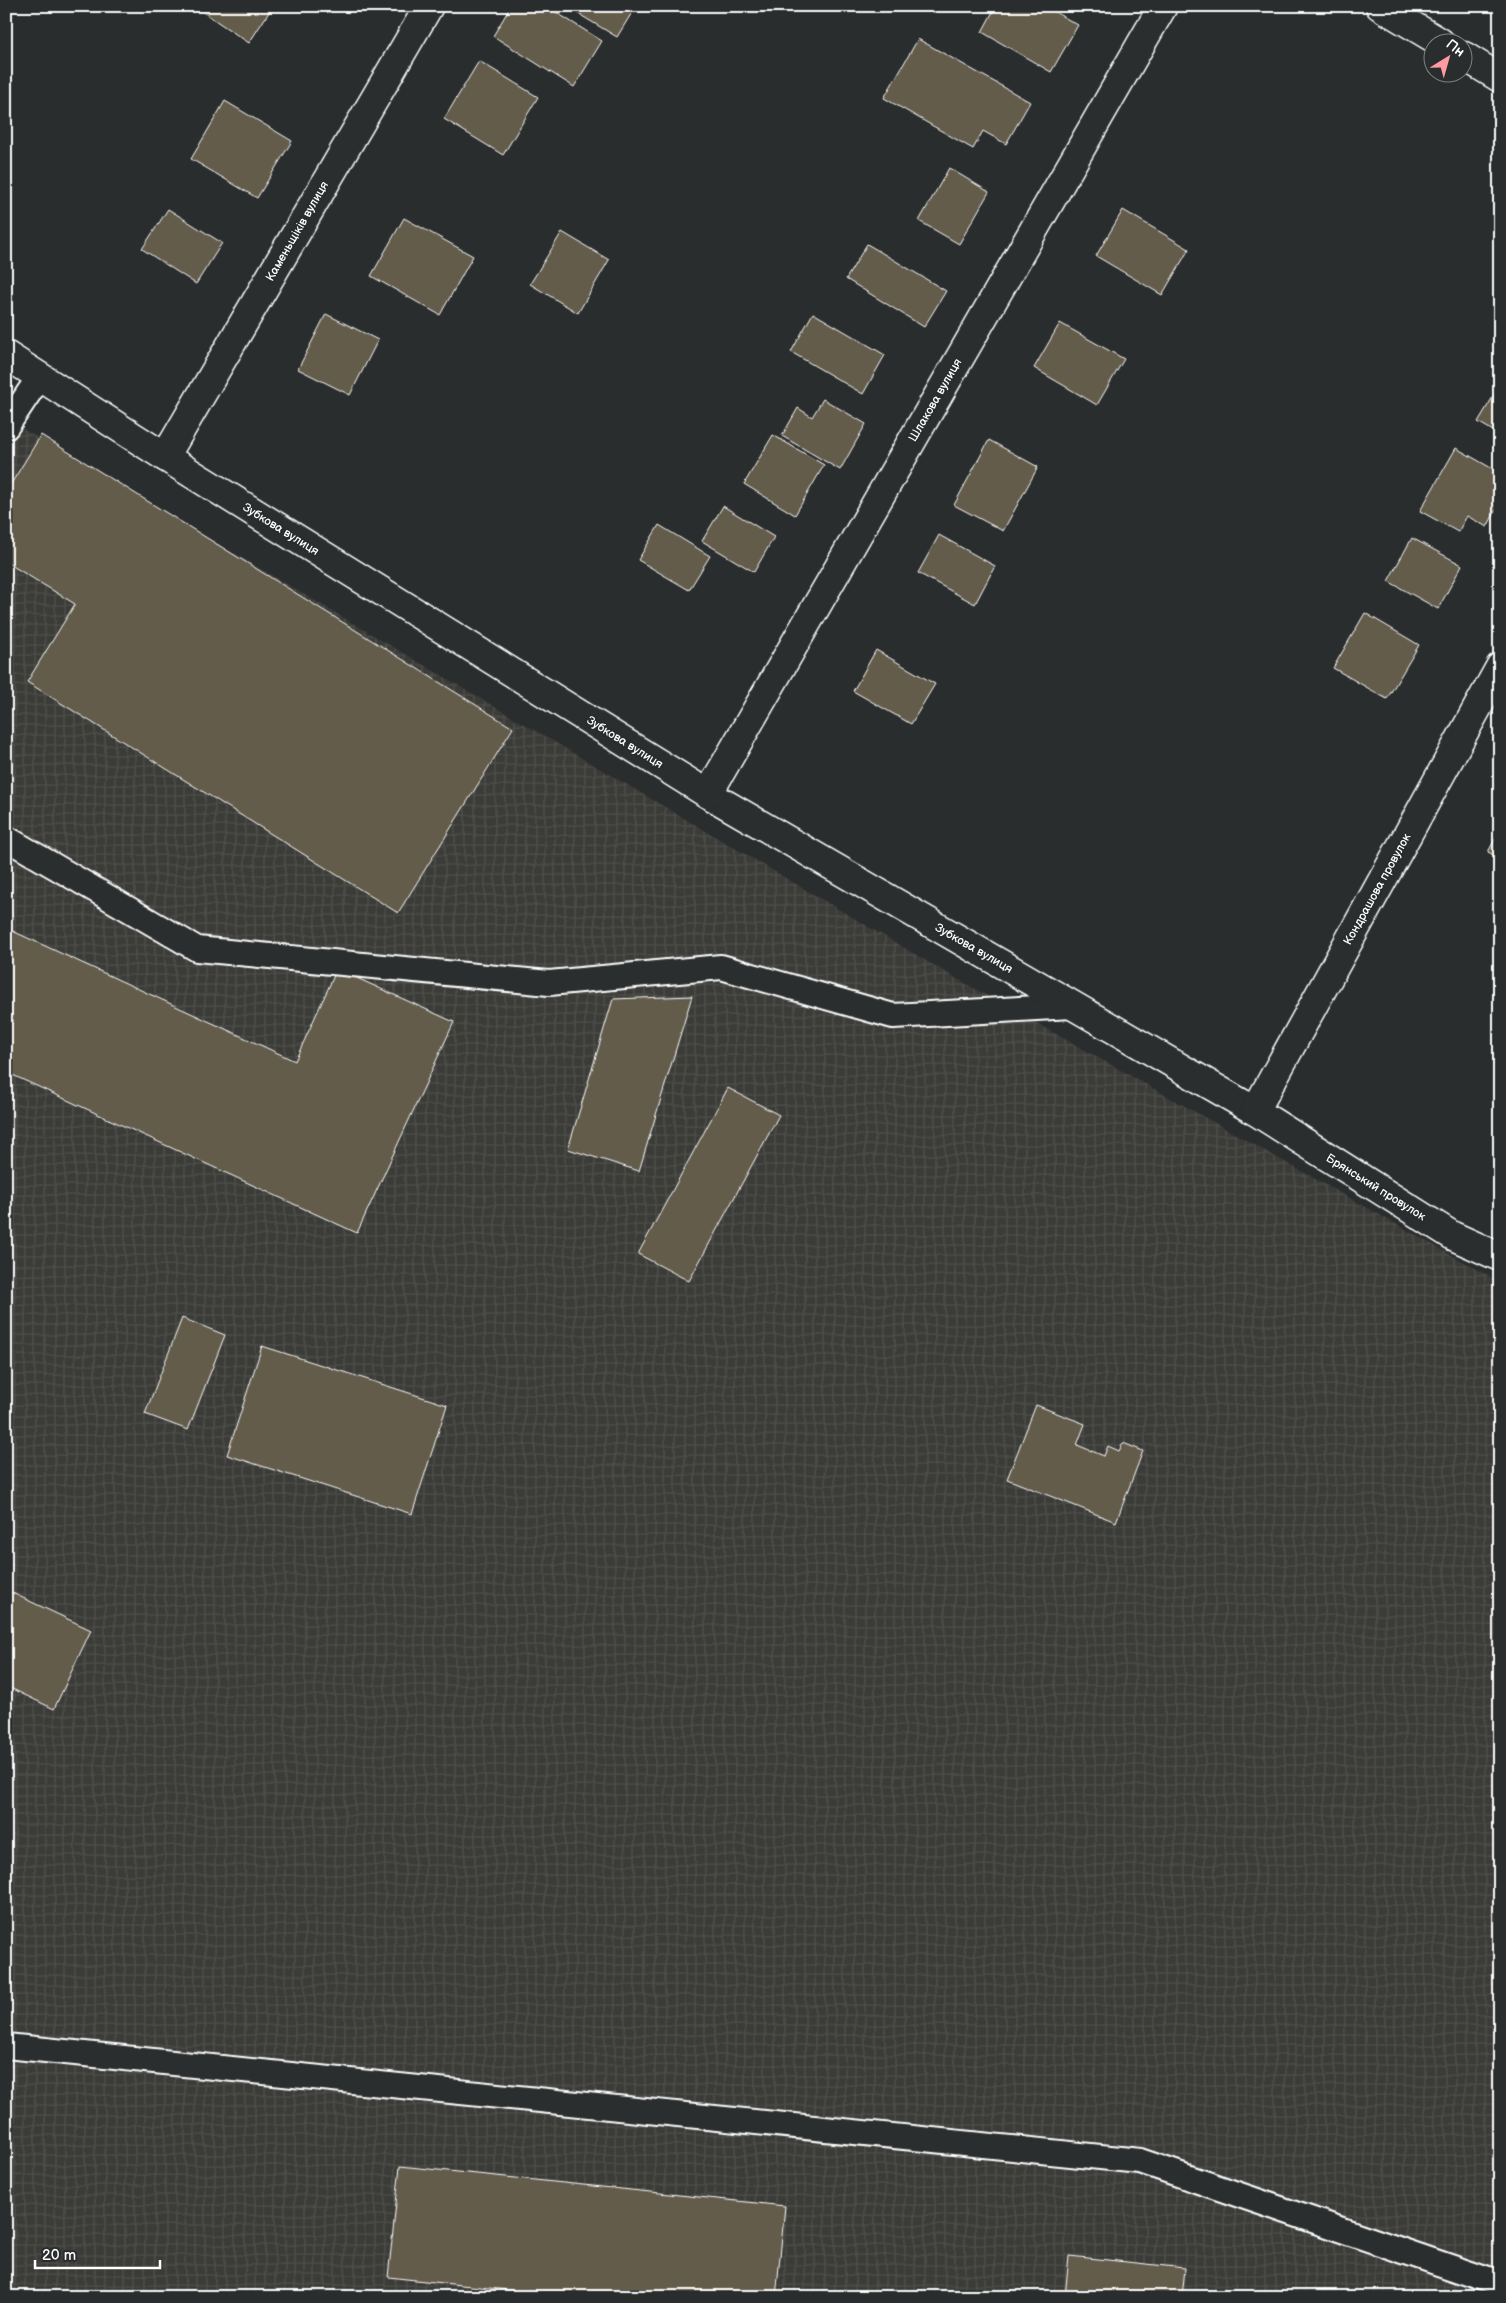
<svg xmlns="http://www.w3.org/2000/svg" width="1506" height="2303" font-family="'Balsamiq Sans',sans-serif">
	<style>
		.industrial { fill: url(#industrial-grid) }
		.building { fill: #635c4c; stroke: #fff }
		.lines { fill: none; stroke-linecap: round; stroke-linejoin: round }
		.service-casing { stroke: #fff; stroke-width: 28 }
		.minor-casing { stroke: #fff; stroke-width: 31 }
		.service { stroke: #2a2d2e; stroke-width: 24 }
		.minor { stroke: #2a2d2e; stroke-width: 28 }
		.labels { text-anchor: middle; stroke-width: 4; stroke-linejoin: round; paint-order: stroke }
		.street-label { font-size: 12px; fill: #fff; stroke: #2a2d2e }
	</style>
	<defs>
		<pattern id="industrial-grid" width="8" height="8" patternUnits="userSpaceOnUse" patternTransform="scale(1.25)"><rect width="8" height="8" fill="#3b3b37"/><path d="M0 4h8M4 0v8" fill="none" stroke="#4f4f4b"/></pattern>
	</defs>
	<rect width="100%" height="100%" fill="#2a2d2e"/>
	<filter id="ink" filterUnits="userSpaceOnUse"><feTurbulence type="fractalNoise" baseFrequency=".02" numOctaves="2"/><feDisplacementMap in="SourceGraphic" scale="10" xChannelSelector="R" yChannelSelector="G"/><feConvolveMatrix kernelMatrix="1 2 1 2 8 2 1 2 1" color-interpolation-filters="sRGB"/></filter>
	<g filter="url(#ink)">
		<!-- industrial -->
		<polygon class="industrial" points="6,419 952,976 1500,1282 1500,2297 6,2297"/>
		<!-- building -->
		<g class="building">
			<polygon points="194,6 273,6 249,43"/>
			<polygon points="511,6 546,6 602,41 574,87 493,36"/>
			<polygon points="574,6 636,6 617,37 572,10"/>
			<polygon points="996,6 1044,6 1078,25 1051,72 982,32"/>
			<polygon points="918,39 1030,102 1006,144 983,131 973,149 884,98"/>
			<polygon points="479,61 538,97 503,155 444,119"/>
			<polygon points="225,101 292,141 257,198 191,159"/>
			<polygon points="949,168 989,192 959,244 919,221"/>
			<polygon points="168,209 222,243 196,284 142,249"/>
			<polygon points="1123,210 1189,249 1162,295 1096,256"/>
			<polygon points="404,218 473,256 440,315 371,276"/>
			<polygon points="562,232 609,260 578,313 530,284"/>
			<polygon points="867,244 946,291 924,327 846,279"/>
			<polygon points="813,313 885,355 863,394 791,352"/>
			<polygon points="326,314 378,340 350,395 298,369"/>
			<polygon points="1060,323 1124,359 1097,405 1034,368"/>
			<polygon points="1500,385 1500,435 1478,422"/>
			<polygon points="823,399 866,424 840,470 782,436 798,408 812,417"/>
			<polygon points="41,435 513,728 398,913 27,682 75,604 6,562 6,492"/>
			<polygon points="773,435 824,465 795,515 744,484"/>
			<polygon points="989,440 1038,467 1003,531 954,505"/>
			<polygon points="1456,448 1500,473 1500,503 1487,527 1467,516 1458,532 1420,511"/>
			<polygon points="723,506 774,537 754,572 702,541"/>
			<polygon points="659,525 710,556 689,590 638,560"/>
			<polygon points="939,535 995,566 975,604 918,573"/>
			<polygon points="1412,538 1462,565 1438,609 1388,581"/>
			<polygon points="1365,613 1419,645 1387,699 1333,668"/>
			<polygon points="876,650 935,684 911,724 853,691"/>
			<polygon points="1500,830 1500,858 1488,852"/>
			<polygon points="6,928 295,1061 337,969 454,1022 357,1233 6,1072"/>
			<polygon points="692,996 639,1171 568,1149 613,999"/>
			<polygon points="728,1088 779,1115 689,1281 638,1254"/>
			<polygon points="182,1318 225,1335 188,1430 145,1414"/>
			<polygon points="262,1346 447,1405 412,1514 227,1455"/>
			<polygon points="1036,1405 1085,1424 1077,1445 1104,1456 1108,1446 1119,1451 1123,1443 1143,1451 1116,1522 1007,1479"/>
			<polygon points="6,1590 91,1630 54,1709 6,1686"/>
			<polygon points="400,2166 785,2206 776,2297 572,2297 388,2277"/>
			<polygon points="1069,2256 1185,2268 1182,2297 1065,2297"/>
		</g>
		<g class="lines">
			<!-- service casing -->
			<g class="service-casing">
				<g id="service">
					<polyline points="6,427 40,376"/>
					<polyline points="6,838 197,949 549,983 721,967 893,1016 1072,1006"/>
					<polyline points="6,2046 1140,2161 1500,2284"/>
				</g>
			</g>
			<!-- minor casing -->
			<g class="minor-casing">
				<g id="minor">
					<polyline points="1380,6 1440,42"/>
					<polyline points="1464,56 1500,78"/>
					<polyline points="6,355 165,457 708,794 1255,1111 1453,1236 1500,1257"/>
					<polyline points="165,457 429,6"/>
					<polyline points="708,794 1163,6"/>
					<polyline points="1255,1111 1500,667"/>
				</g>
			</g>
			<!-- service -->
			<use href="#service" class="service"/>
			<!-- minor -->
			<use href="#minor" class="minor"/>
		</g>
	</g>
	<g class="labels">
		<!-- street labels -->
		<g class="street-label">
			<text transform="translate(297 231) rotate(-60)" y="4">Каменьщіків вулиця</text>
			<text transform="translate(935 400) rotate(-60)" y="4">Шлакова вулиця</text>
			<text transform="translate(281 529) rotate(32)" y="4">Зубкова вулиця</text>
			<text transform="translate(625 742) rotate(32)" y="4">Зубкова вулиця</text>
			<text transform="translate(1377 889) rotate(-61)" y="4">Кондрашова провулок</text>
			<text transform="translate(974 948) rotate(30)" y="4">Зубкова вулиця</text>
			<text transform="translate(1376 1187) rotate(32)" y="4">Брянський провулок</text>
		</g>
	</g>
	<!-- margin -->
	<rect width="1506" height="2303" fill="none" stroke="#2a2d2e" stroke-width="25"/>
	<rect x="12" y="12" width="1481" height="2278" fill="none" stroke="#fff" stroke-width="2" filter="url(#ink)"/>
	<!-- north arrow -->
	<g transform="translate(1448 58) rotate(37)"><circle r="24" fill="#2a2d2e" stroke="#7f8182"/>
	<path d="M0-4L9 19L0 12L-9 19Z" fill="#ff9aa2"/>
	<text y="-8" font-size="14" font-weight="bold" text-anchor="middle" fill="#ffffff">Пн</text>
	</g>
	<!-- scale -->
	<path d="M35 2260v8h125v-8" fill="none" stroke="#ffffff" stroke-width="2.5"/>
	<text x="42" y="2260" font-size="15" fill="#ffffff" stroke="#2a2d2e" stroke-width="4" paint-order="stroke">20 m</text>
</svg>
